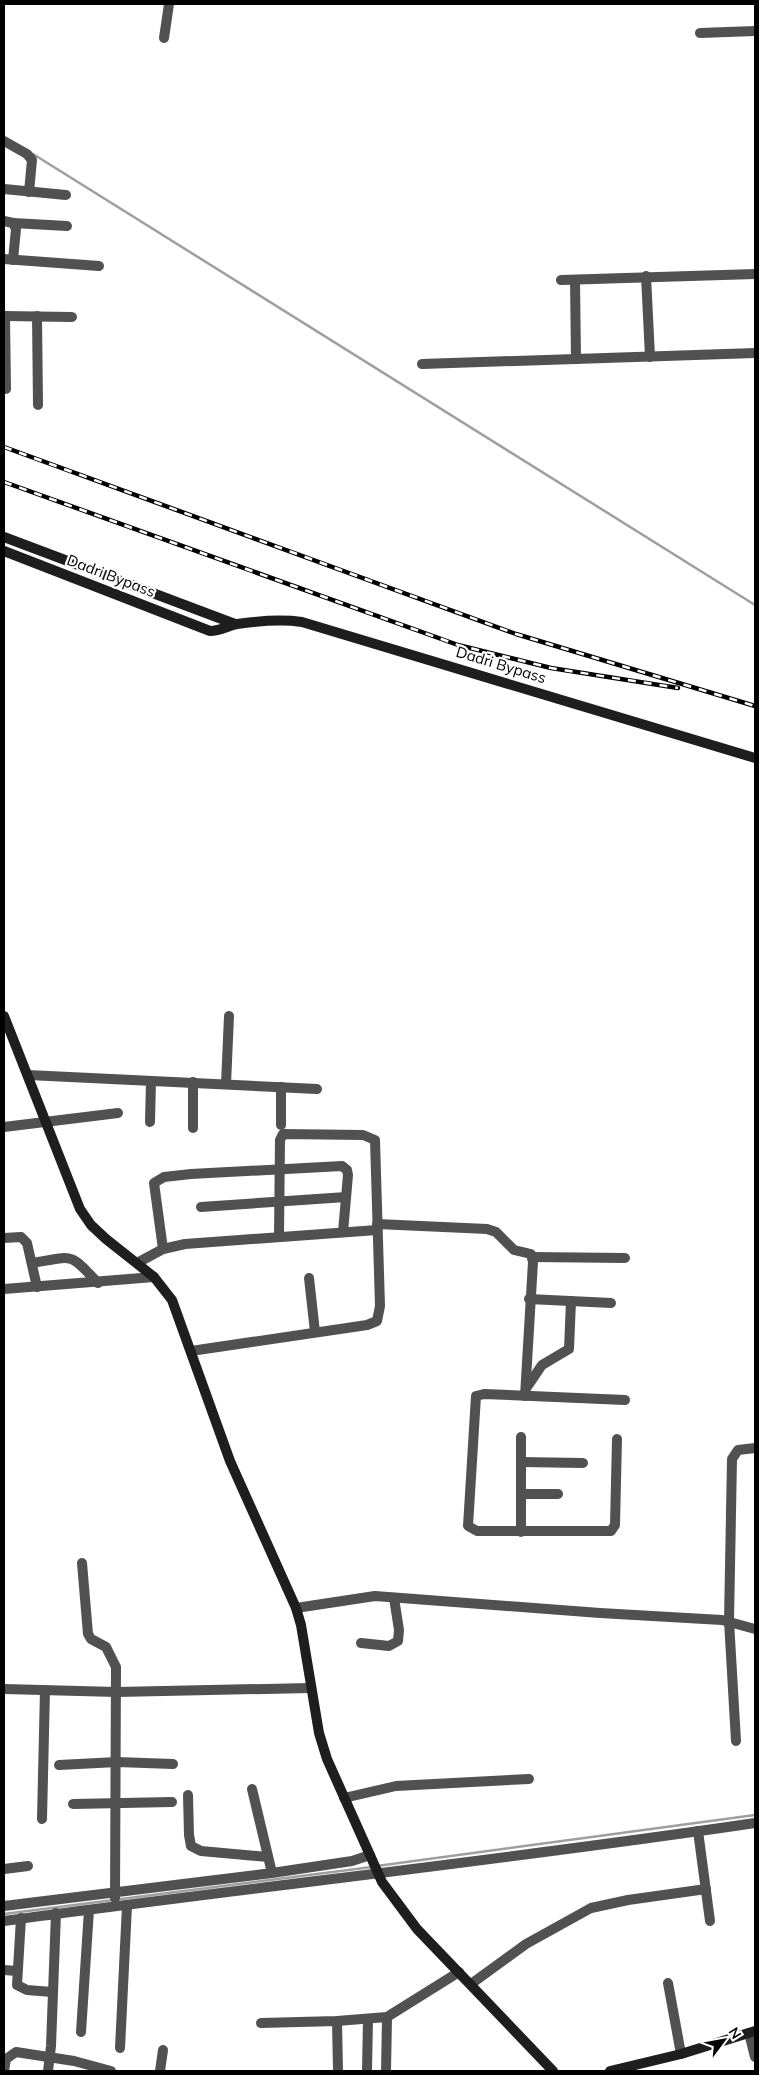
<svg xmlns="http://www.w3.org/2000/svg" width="759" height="2075" font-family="Mulish,sans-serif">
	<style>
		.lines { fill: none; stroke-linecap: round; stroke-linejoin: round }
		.stream { stroke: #9f9f9f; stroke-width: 2.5 }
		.street { stroke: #515151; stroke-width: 10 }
		.secondary { stroke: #1e1e1e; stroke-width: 10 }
		.rail-casing { stroke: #000; stroke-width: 4.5 }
		.rail { stroke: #fff; stroke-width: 2.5; stroke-dasharray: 8; stroke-linecap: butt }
		.labels { text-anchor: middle; stroke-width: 4.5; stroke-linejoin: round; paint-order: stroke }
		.street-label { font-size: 15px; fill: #000; stroke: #fff }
	</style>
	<rect width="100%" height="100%" fill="#fff"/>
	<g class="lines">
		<!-- stream -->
		<g class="stream">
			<polyline points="33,154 755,605"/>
			<polyline points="377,1866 755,1815"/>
			<polyline points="4,1914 372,1867"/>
		</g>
		<!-- street -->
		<g class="street">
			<polyline points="700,33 755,31"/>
			<polyline points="164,38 169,4"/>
			<polyline points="4,141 27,154 32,160 29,192"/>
			<polyline points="4,189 66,195"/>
			<polyline points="4,221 13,223 16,229 13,260"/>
			<polyline points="13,223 67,226"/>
			<polyline points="4,259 99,266"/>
			<polyline points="646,276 650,357"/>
			<polyline points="561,280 755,274"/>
			<polyline points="575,280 576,359"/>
			<polyline points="4,316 72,317"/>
			<polyline points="5,316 6,389"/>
			<polyline points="37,316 38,405"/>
			<polyline points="422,364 755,353"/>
			<polyline points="28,1075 317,1089"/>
			<polyline points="226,1084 229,1016"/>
			<polyline points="281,1087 281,1125"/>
			<polyline points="150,1122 151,1081"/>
			<polyline points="4,1127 118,1113"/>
			<polyline points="193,1128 193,1082"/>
			<polyline points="201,1207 346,1197"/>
			<polyline points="377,1224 487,1229 496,1232 514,1250 531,1254 533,1262 525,1396"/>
			<polyline points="4,1238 21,1237 27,1243 37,1287"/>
			<polyline points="163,1249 154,1183 164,1177 191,1174 342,1166 347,1170 348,1175 343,1232"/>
			<polyline points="532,1257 625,1258"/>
			<path d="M33,1263C74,1256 69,1252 98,1283"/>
			<polyline points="137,1263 163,1249 185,1244 377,1230"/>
			<polyline points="309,1278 315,1332"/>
			<polyline points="4,1289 154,1277"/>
			<polyline points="529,1299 611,1303"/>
			<polyline points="191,1351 367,1325 377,1321 380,1306 375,1140 363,1135 283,1134 280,1140 279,1236"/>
			<polyline points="527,1387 542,1365 569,1349 571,1301"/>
			<polyline points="521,1437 521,1532"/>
			<polyline points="617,1439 615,1525 611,1531 477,1531 468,1526 476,1396 484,1394 625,1400"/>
			<polyline points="521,1462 583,1463"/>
			<polyline points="521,1494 558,1494"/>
			<polyline points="82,1563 88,1634 91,1639 106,1647 116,1667 115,1898"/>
			<polyline points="296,1608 375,1596 600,1613 722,1620 755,1629"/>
			<polyline points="361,1643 389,1646 398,1641 399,1630 394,1598"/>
			<polyline points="4,1689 117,1692 310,1688"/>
			<polyline points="736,1741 729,1621 732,1459 738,1450 755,1448"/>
			<polyline points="59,1765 117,1762 173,1764"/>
			<polyline points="252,1789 272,1873"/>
			<polyline points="188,1795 189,1835 191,1846 201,1851 268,1857"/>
			<polyline points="344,1798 396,1786 529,1779"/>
			<polyline points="73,1804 172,1802"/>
			<polyline points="42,1819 45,1690"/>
			<polyline points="698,1831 710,1921"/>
			<polyline points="4,1869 28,1866"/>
			<polyline points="4,1906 272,1873 352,1861 370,1855"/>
			<polyline points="21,1918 17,1985 27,1990 52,1992"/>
			<path d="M4,1921C254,1887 505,1860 755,1823"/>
			<polyline points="4,1970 17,1971"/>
			<polyline points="668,1983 681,2054"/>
			<polyline points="471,1984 526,1944 591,1908 628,1900 706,1889"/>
			<polyline points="337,2021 338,2071"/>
			<polyline points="261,2023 337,2021 387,2017 459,1972"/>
			<polyline points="81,2032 89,1910"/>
			<polyline points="749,2033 755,2057"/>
			<polyline points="120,2048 127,1906"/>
			<polyline points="4,2071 6,2059 16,2052 74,2061 111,2071"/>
			<polyline points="48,2071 51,2046 56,1913"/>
			<polyline points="160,2071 163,2050"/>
			<polyline points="367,2071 368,2019"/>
			<polyline points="386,2071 387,2017"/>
		</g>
		<!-- secondary -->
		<g class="secondary">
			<polyline points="4,537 235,624"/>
			<path d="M4,551L210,631C221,631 227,626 237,624C258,621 281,619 302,622L755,758"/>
			<polyline points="4,1016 80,1209 91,1225 106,1239 154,1277 172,1300 230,1461 296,1608 301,1625 319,1733 327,1759 382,1882 417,1929 553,2071"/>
			<polyline points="610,2071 681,2054 755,2031"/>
		</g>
		<!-- rail casing -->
		<g class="rail-casing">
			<g id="rail">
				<polyline points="4,447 516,634 755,706"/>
				<polyline points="4,482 458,645 551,668 678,688"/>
			</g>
		</g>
		<!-- rail -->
		<use href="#rail" class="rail"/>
	</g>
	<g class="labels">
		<!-- street labels -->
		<g class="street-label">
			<text transform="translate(111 576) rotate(21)" y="5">Dadri Bypass</text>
			<text transform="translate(501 665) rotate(17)" y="5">Dadri Bypass</text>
		</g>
	</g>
	<!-- border -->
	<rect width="759" height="2075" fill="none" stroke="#000000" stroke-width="10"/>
	<!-- north arrow -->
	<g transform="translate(724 2040) rotate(58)" stroke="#ffffff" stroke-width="4" paint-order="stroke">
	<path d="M0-4L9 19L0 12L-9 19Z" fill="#000000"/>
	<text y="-8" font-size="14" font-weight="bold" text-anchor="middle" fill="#000000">N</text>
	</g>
</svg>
